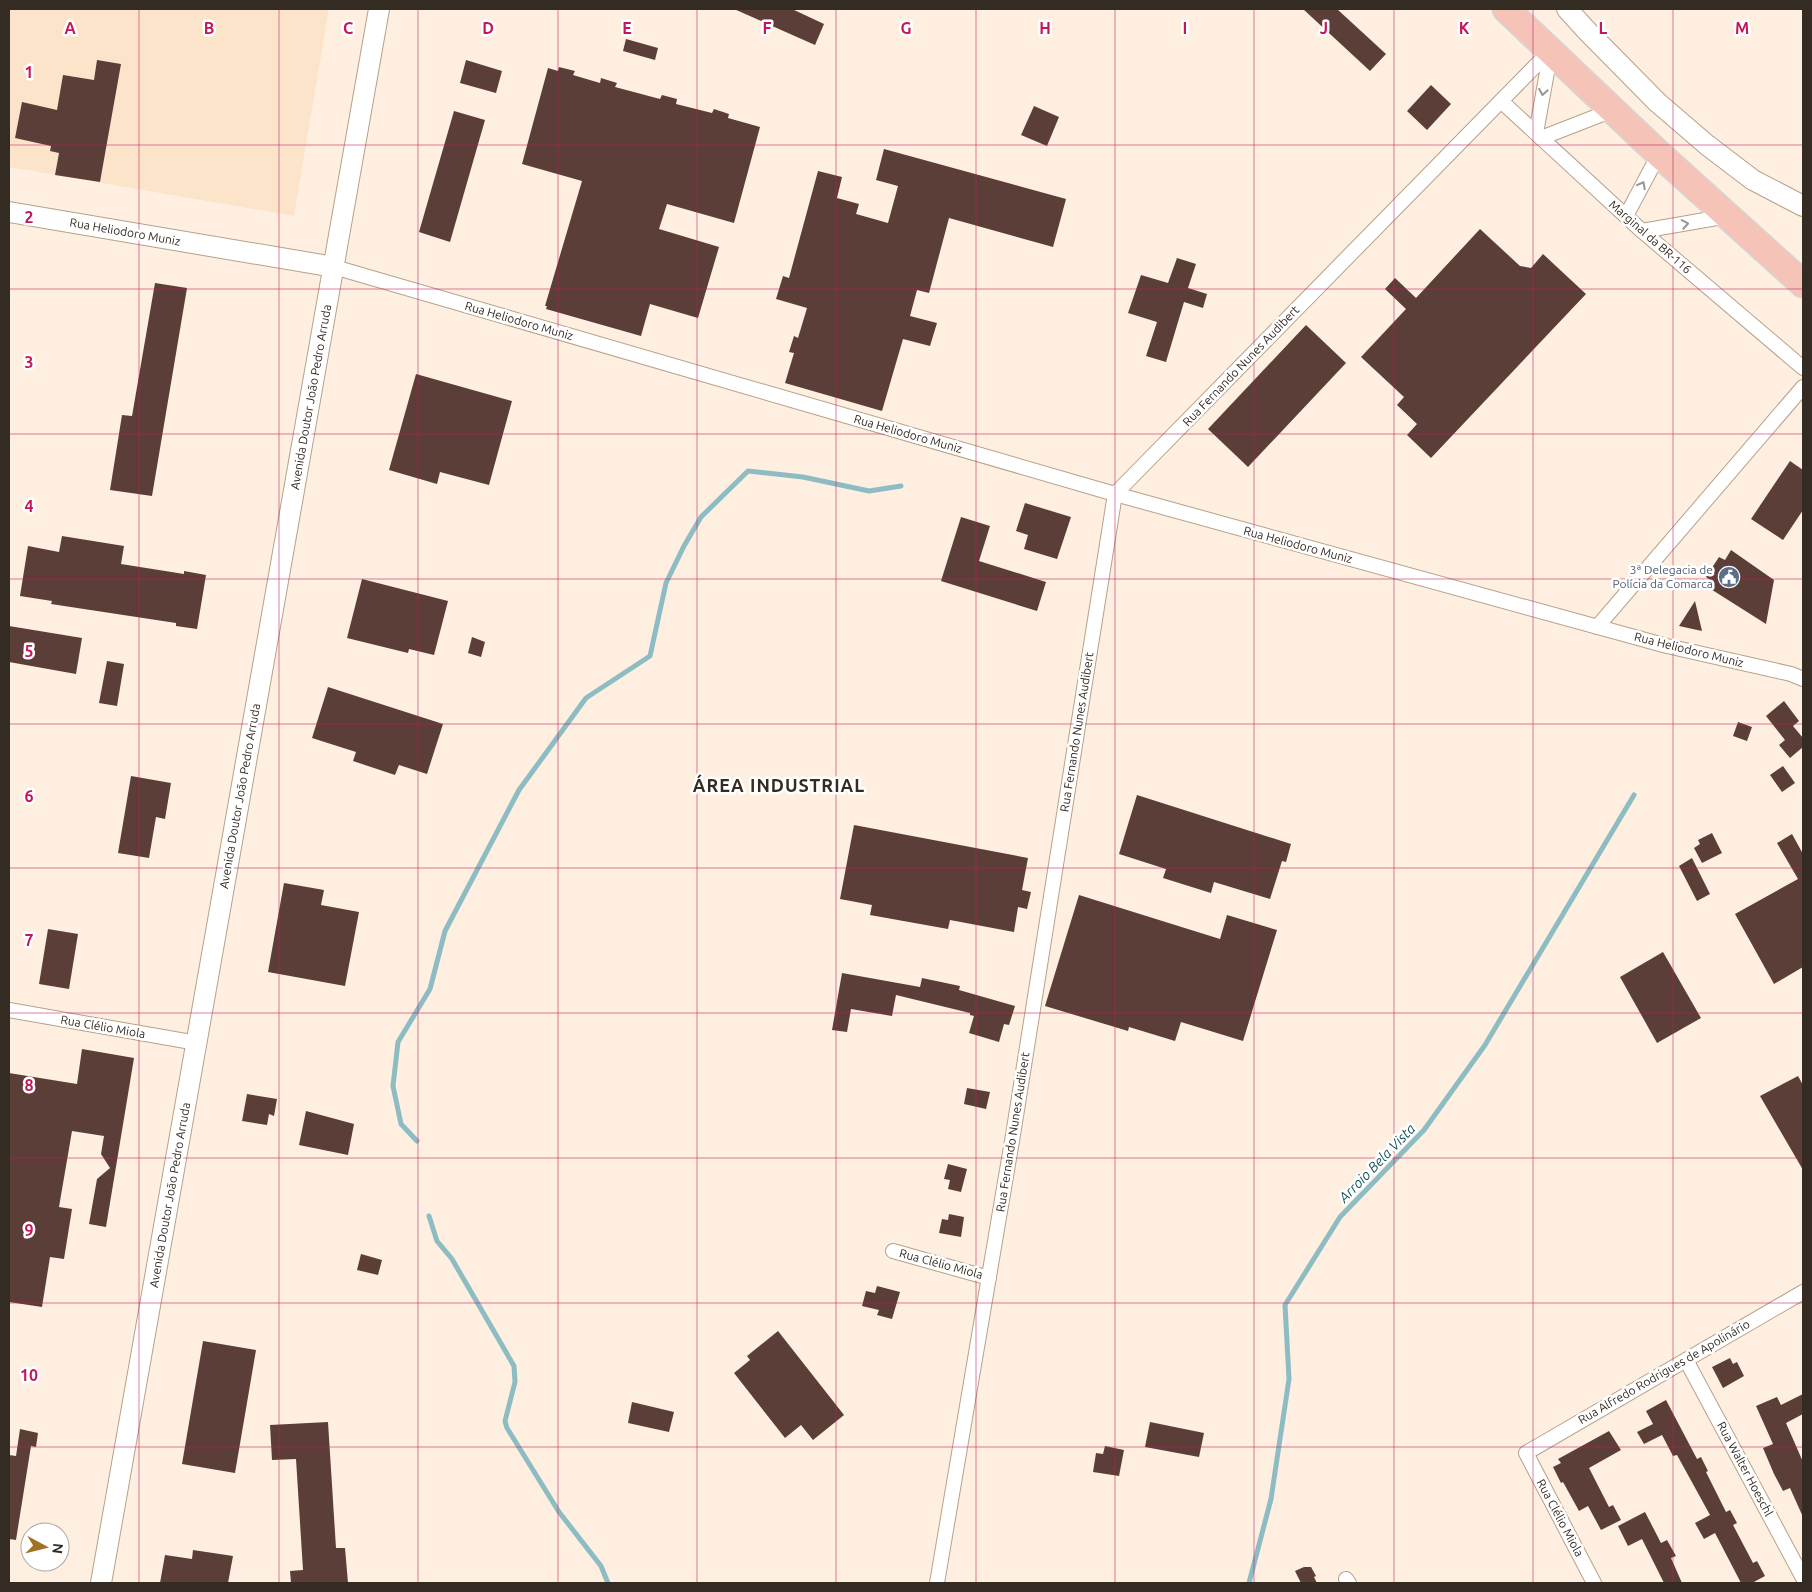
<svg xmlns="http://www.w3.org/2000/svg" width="1812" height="1592" font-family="Ubuntu,sans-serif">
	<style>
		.built { fill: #fce4cb }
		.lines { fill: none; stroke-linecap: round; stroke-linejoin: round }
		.stream { stroke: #8dbcc3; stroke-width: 5 }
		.building { fill: #5c3e39 }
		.street-casing { stroke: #b7a189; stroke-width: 16 }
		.secondary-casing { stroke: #b7a189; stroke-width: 22 }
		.highway-casing { stroke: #d6d5d3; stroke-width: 29 }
		.street { stroke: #fff; stroke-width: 14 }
		.secondary { stroke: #fff; stroke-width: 20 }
		.highway { stroke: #f6c3b9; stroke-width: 26 }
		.oneway { stroke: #9a9590 }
		.grid { fill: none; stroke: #c2185b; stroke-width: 1; stroke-opacity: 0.55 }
		.labels { text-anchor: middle; stroke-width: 5; stroke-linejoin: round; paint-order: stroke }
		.street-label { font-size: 12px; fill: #342b22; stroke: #fff }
		.service-label { font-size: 12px; fill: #4e5e75; stroke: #fff; text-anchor: end }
		.water-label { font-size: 14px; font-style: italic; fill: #10545b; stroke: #fff }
		.district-label { font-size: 18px; font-weight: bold; letter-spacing: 1px; fill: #342b22; stroke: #fff }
		.grid-label { font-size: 16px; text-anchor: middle; font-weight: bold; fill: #c2185b; stroke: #fff; stroke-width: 5; stroke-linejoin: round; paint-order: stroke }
	</style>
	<rect width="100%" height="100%" fill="#feefe0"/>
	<!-- built -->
	<polygon class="built" points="9,9 329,9 294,216 9,167"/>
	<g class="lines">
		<!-- stream -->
		<g class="stream">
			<polyline points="417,1141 401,1124 393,1086 398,1042 430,989 445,931 519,790 586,698 650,656 666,583 684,546 701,517 748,471 803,477 869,491 901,486"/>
			<polyline points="429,1216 437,1241 452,1259 514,1366 515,1382 505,1421 507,1428 559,1512 601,1566 608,1583"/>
			<polyline points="1249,1583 1271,1499 1289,1379 1285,1305 1340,1217 1424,1130 1485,1045 1634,795"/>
		</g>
	</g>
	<!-- building -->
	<g class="building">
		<polygon points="734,9 792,9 824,24 815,45"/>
		<polygon points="1303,9 1337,9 1386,54 1370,71"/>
		<polygon points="626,39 658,48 655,60 623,51"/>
		<polygon points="97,60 121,64 100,182 55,175 59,153 50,151 51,146 15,138 22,102 57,110 63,75 94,80"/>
		<polygon points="466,60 502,71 496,93 460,83"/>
		<polygon points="559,67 575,71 573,75 600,83 601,78 617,83 615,87 660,99 662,95 677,99 676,104 712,113 714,109 729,114 728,118 760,127 734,223 667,204 659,229 719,247 698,318 650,304 641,336 546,309 547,306 545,306 582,181 522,164 548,68 558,71"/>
		<polygon points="1431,85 1451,104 1427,130 1407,111"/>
		<polygon points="1034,106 1059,117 1047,146 1021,135"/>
		<polygon points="454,111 485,120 450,242 419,232"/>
		<polygon points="884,149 1066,199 1053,247 949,218 929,293 917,290 910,316 937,323 930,346 903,339 882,411 785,383 794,353 789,352 794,336 798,338 807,308 776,299 783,276 789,278 818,171 842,177 837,198 859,204 856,214 888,223 898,186 876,180"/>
		<polygon points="1480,229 1520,266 1531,268 1543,254 1586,294 1431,458 1407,435 1417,424 1397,405 1404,397 1361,357 1406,309 1385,289 1395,278 1416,298"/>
		<polygon points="1177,258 1196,264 1188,288 1207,294 1203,308 1184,302 1166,362 1146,356 1157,322 1128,313 1141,275 1168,283"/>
		<polygon points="155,283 187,288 152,496 110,490 122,415 132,416"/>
		<polygon points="1306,325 1346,363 1248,467 1208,429"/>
		<polygon points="416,374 512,401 489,485 440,472 437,484 389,470"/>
		<polygon points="1790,461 1803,470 1803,510 1783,540 1751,519"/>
		<polygon points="1025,503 1071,517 1057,559 1024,549 1028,535 1016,531"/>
		<polygon points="961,517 990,526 979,561 1046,582 1037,611 941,581"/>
		<polygon points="62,536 124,546 121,564 184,574 184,571 206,575 197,629 176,626 176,623 51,604 52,601 20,596 28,546 59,552"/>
		<polygon points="1731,550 1774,580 1766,624 1706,586 1710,580 1706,577 1719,557 1725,560"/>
		<polygon points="362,579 448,601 434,655 409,649 408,653 347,638"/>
		<polygon points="1695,601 1702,631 1679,626"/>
		<polygon points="9,626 82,638 76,674 9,662"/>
		<polygon points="472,637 485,642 481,657 468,653"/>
		<polygon points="107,661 124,664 117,706 99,703"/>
		<polygon points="328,687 443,724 427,774 399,765 395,775 353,761 356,752 312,738"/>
		<polygon points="1784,701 1799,721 1793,726 1803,738 1803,747 1790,758 1779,745 1785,740 1766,716"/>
		<polygon points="1738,722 1752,727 1747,741 1733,736"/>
		<polygon points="1783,766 1795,783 1782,792 1770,775"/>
		<polygon points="131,776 171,783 165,819 156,817 149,858 118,853"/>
		<polygon points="1137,795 1291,844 1286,862 1282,861 1270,899 1214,882 1211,893 1163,878 1166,869 1119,854"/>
		<polygon points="854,825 1028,858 1022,890 1031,892 1027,909 1018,907 1014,932 950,920 948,929 870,915 872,905 840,899"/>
		<polygon points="1712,833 1722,853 1702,863 1694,848 1700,844 1698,840"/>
		<polygon points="1792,834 1803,854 1803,967 1774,984 1735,914 1798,879 1777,843"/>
		<polygon points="1692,858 1710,894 1697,901 1679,866"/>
		<polygon points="284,883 324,890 321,905 359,912 345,986 268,972"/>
		<polygon points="1079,895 1220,939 1227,915 1277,930 1243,1041 1181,1022 1175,1041 1129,1027 1128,1031 1045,1006"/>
		<polygon points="48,929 78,934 69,989 39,984"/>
		<polygon points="1663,952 1701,1018 1657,1043 1620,977"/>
		<polygon points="842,973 920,987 922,978 960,986 959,990 1015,1006 1009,1025 1004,1024 999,1042 969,1033 974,1016 970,1015 970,1013 896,995 892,1016 851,1009 847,1032 832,1030"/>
		<polygon points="82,1049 134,1058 106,1227 89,1224 97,1179 110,1168 101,1154 104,1136 72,1131 59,1207 72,1209 64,1259 50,1257 42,1307 9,1302 9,1073 77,1084"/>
		<polygon points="1798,1076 1803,1085 1803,1170 1760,1096"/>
		<polygon points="967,1088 990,1092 986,1109 964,1104"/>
		<polygon points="247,1094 277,1099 274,1116 269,1114 267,1125 242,1121"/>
		<polygon points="306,1111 354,1124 348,1155 299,1145"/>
		<polygon points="948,1164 967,1169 961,1192 948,1189 950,1180 944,1179"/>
		<polygon points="949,1214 964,1217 961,1237 939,1233 942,1219 948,1220"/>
		<polygon points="361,1254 382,1260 378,1275 357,1270"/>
		<polygon points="877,1286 900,1292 892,1319 877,1315 879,1310 862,1306 866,1291 875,1293"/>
		<polygon points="778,1331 844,1415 813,1440 801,1425 785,1438 734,1373 750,1360 747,1356"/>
		<polygon points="203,1341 256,1350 235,1473 182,1464"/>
		<polygon points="1730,1358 1733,1364 1737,1362 1744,1376 1723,1388 1712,1367"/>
		<polygon points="1803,1394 1803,1414 1786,1423 1803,1462 1803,1517 1790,1488 1783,1491 1774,1474 1763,1448 1773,1444 1756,1406 1777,1397 1781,1405"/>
		<polygon points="1666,1400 1697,1459 1701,1457 1708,1471 1706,1472 1726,1512 1730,1510 1737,1523 1733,1525 1753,1563 1757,1561 1765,1576 1752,1583 1741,1583 1715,1533 1704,1539 1695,1523 1710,1515 1677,1455 1673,1456 1662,1435 1644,1444 1637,1432 1653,1424 1646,1411"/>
		<polygon points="632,1402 674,1412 669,1432 628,1423"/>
		<polygon points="328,1422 336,1548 345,1548 348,1583 291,1583 290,1571 303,1570 296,1459 272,1460 270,1425"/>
		<polygon points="1150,1422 1204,1433 1199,1457 1145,1447"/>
		<polygon points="20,1429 38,1433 36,1447 31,1446 16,1540 9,1539 9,1455 16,1456"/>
		<polygon points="1609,1431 1621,1450 1589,1468 1609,1507 1613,1505 1621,1520 1601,1530 1588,1506 1579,1511 1563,1482 1561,1483 1553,1467 1561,1463 1558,1459"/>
		<polygon points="1105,1446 1124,1450 1119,1476 1093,1472 1096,1453 1103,1454"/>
		<polygon points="1645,1512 1661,1543 1667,1540 1676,1556 1671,1558 1682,1583 1664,1583 1642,1539 1628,1546 1618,1526"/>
		<polygon points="193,1550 233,1556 228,1583 160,1583 165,1555 192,1559"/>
		<polygon points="1304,1567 1311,1567 1316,1576 1314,1577 1317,1583 1301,1583 1295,1571"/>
	</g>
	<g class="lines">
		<!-- street casing -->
		<g class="street-casing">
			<g id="street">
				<polyline points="1501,101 1642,231 1803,368"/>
				<polyline points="1536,133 1551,50"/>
				<polyline points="1541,138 1613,110"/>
				<polyline points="1626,216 1659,154"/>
				<polyline points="1642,231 1728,216"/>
				<polyline points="334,267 1115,494 1667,646 1791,674 1803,679"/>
				<polyline points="1597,627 1803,387"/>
				<polyline points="9,1010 197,1043"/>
				<polyline points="893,1251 989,1278"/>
				<polyline points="1686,1360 1803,1578"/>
				<polyline points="1346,1579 1349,1583"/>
				<polyline points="937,1583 1013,1135 1115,494 1551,50"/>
				<polyline points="1594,1583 1526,1453 1803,1292"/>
			</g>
		</g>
		<!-- secondary casing -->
		<g class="secondary-casing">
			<g id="secondary">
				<polyline points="1567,9 1588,32 1657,102 1707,145 1753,180 1803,206"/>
				<polyline points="9,212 334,267"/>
				<polyline points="101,1583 379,9"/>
			</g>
		</g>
		<!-- highway casing -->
		<g class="highway-casing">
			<polyline id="highway" points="1506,9 1659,154 1803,284"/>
		</g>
		<!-- street -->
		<use href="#street" class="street"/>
		<!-- secondary -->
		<use href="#secondary" class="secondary"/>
		<!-- highway -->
		<use href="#highway" class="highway"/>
	</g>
	<!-- one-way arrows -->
	<defs><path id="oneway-chevron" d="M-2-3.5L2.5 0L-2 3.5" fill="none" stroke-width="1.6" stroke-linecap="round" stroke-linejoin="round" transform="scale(1.25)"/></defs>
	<g class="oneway">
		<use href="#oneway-chevron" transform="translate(1543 92) rotate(100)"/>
		<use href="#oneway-chevron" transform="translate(1642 185) rotate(-62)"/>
		<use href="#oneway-chevron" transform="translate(1685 224) rotate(-10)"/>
	</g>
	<!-- grid -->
	<path class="grid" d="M139,9V1583M279,9V1583M418,9V1583M558,9V1583M697,9V1583M836,9V1583M976,9V1583M1115,9V1583M1254,9V1583M1394,9V1583M1533,9V1583M1673,9V1583M9,145H1803M9,289H1803M9,434H1803M9,579H1803M9,724H1803M9,868H1803M9,1013H1803M9,1158H1803M9,1303H1803M9,1447H1803"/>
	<!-- icons -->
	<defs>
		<g id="civic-disc" transform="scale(1.125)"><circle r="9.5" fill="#5c6f8a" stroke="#fff"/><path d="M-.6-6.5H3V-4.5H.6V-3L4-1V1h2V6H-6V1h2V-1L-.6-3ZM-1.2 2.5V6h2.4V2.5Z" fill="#fff"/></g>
	</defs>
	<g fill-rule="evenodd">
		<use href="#civic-disc" x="1729" y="577"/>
	</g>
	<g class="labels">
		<!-- street labels -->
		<g class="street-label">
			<text transform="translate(125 232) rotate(10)" y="4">Rua Heliodoro Muniz</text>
			<text transform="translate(1650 237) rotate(41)" y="4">Marginal da BR-116</text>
			<text transform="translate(519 321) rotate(16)" y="4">Rua Heliodoro Muniz</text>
			<text transform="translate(1241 366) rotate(-46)" y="4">Rua Fernando Nunes Audibert</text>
			<text transform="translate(311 397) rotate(-80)" y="4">Avenida Doutor João Pedro Arruda</text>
			<text transform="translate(908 434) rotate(16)" y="4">Rua Heliodoro Muniz</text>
			<text transform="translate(1298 545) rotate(15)" y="4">Rua Heliodoro Muniz</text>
			<text transform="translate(1689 650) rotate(14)" y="4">Rua Heliodoro Muniz</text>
			<text transform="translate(1077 732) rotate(-81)" y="4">Rua Fernando Nunes Audibert</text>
			<text transform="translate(240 796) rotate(-80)" y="4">Avenida Doutor João Pedro Arruda</text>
			<text transform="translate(103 1027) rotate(10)" y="4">Rua Clélio Miola</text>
			<text transform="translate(1013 1132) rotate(-81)" y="4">Rua Fernando Nunes Audibert</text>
			<text transform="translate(170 1195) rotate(-80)" y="4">Avenida Doutor João Pedro Arruda</text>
			<text transform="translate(941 1264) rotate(15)" y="4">Rua Clélio Miola</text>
			<text transform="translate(1664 1372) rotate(-30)" y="4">Rua Alfredo Rodrigues de Apolinário</text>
			<text transform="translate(1745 1469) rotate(62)" y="4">Rua Walter Hoeschl</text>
			<text transform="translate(1560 1518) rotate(62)" y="4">Rua Clélio Miola</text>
		</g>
		<!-- service labels -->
		<g class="service-label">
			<text x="1713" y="574">3ª Delegacia de<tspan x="1713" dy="14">Polícia da Comarca</tspan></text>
		</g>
		<!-- water labels -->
		<g class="water-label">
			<text transform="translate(1377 1163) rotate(-46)" y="5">Arroio Bela Vista</text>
		</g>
		<!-- district labels -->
		<g class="district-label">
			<text x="779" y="792">ÁREA INDUSTRIAL</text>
		</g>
	</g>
	<g class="grid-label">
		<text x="70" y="34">A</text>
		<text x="209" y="34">B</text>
		<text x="348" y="34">C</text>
		<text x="488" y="34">D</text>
		<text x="627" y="34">E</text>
		<text x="767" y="34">F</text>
		<text x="906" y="34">G</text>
		<text x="1045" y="34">H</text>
		<text x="1185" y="34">I</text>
		<text x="1324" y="34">J</text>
		<text x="1464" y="34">K</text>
		<text x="1603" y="34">L</text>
		<text x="1742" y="34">M</text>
		<text x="29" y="78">1</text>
		<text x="29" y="223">2</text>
		<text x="29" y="368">3</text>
		<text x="29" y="512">4</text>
		<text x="29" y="657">5</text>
		<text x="29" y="802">6</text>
		<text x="29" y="946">7</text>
		<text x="29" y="1091">8</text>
		<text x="29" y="1236">9</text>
		<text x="29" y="1381">10</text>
	</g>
	<!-- border -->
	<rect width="1812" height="1592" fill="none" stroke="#342b22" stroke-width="20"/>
	<!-- north arrow -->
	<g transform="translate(45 1547) rotate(97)"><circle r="24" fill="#ffffff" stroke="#aeaaa7"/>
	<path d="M0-4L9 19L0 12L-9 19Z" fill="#a17225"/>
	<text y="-8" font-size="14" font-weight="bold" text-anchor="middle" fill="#342b22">N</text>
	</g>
</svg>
